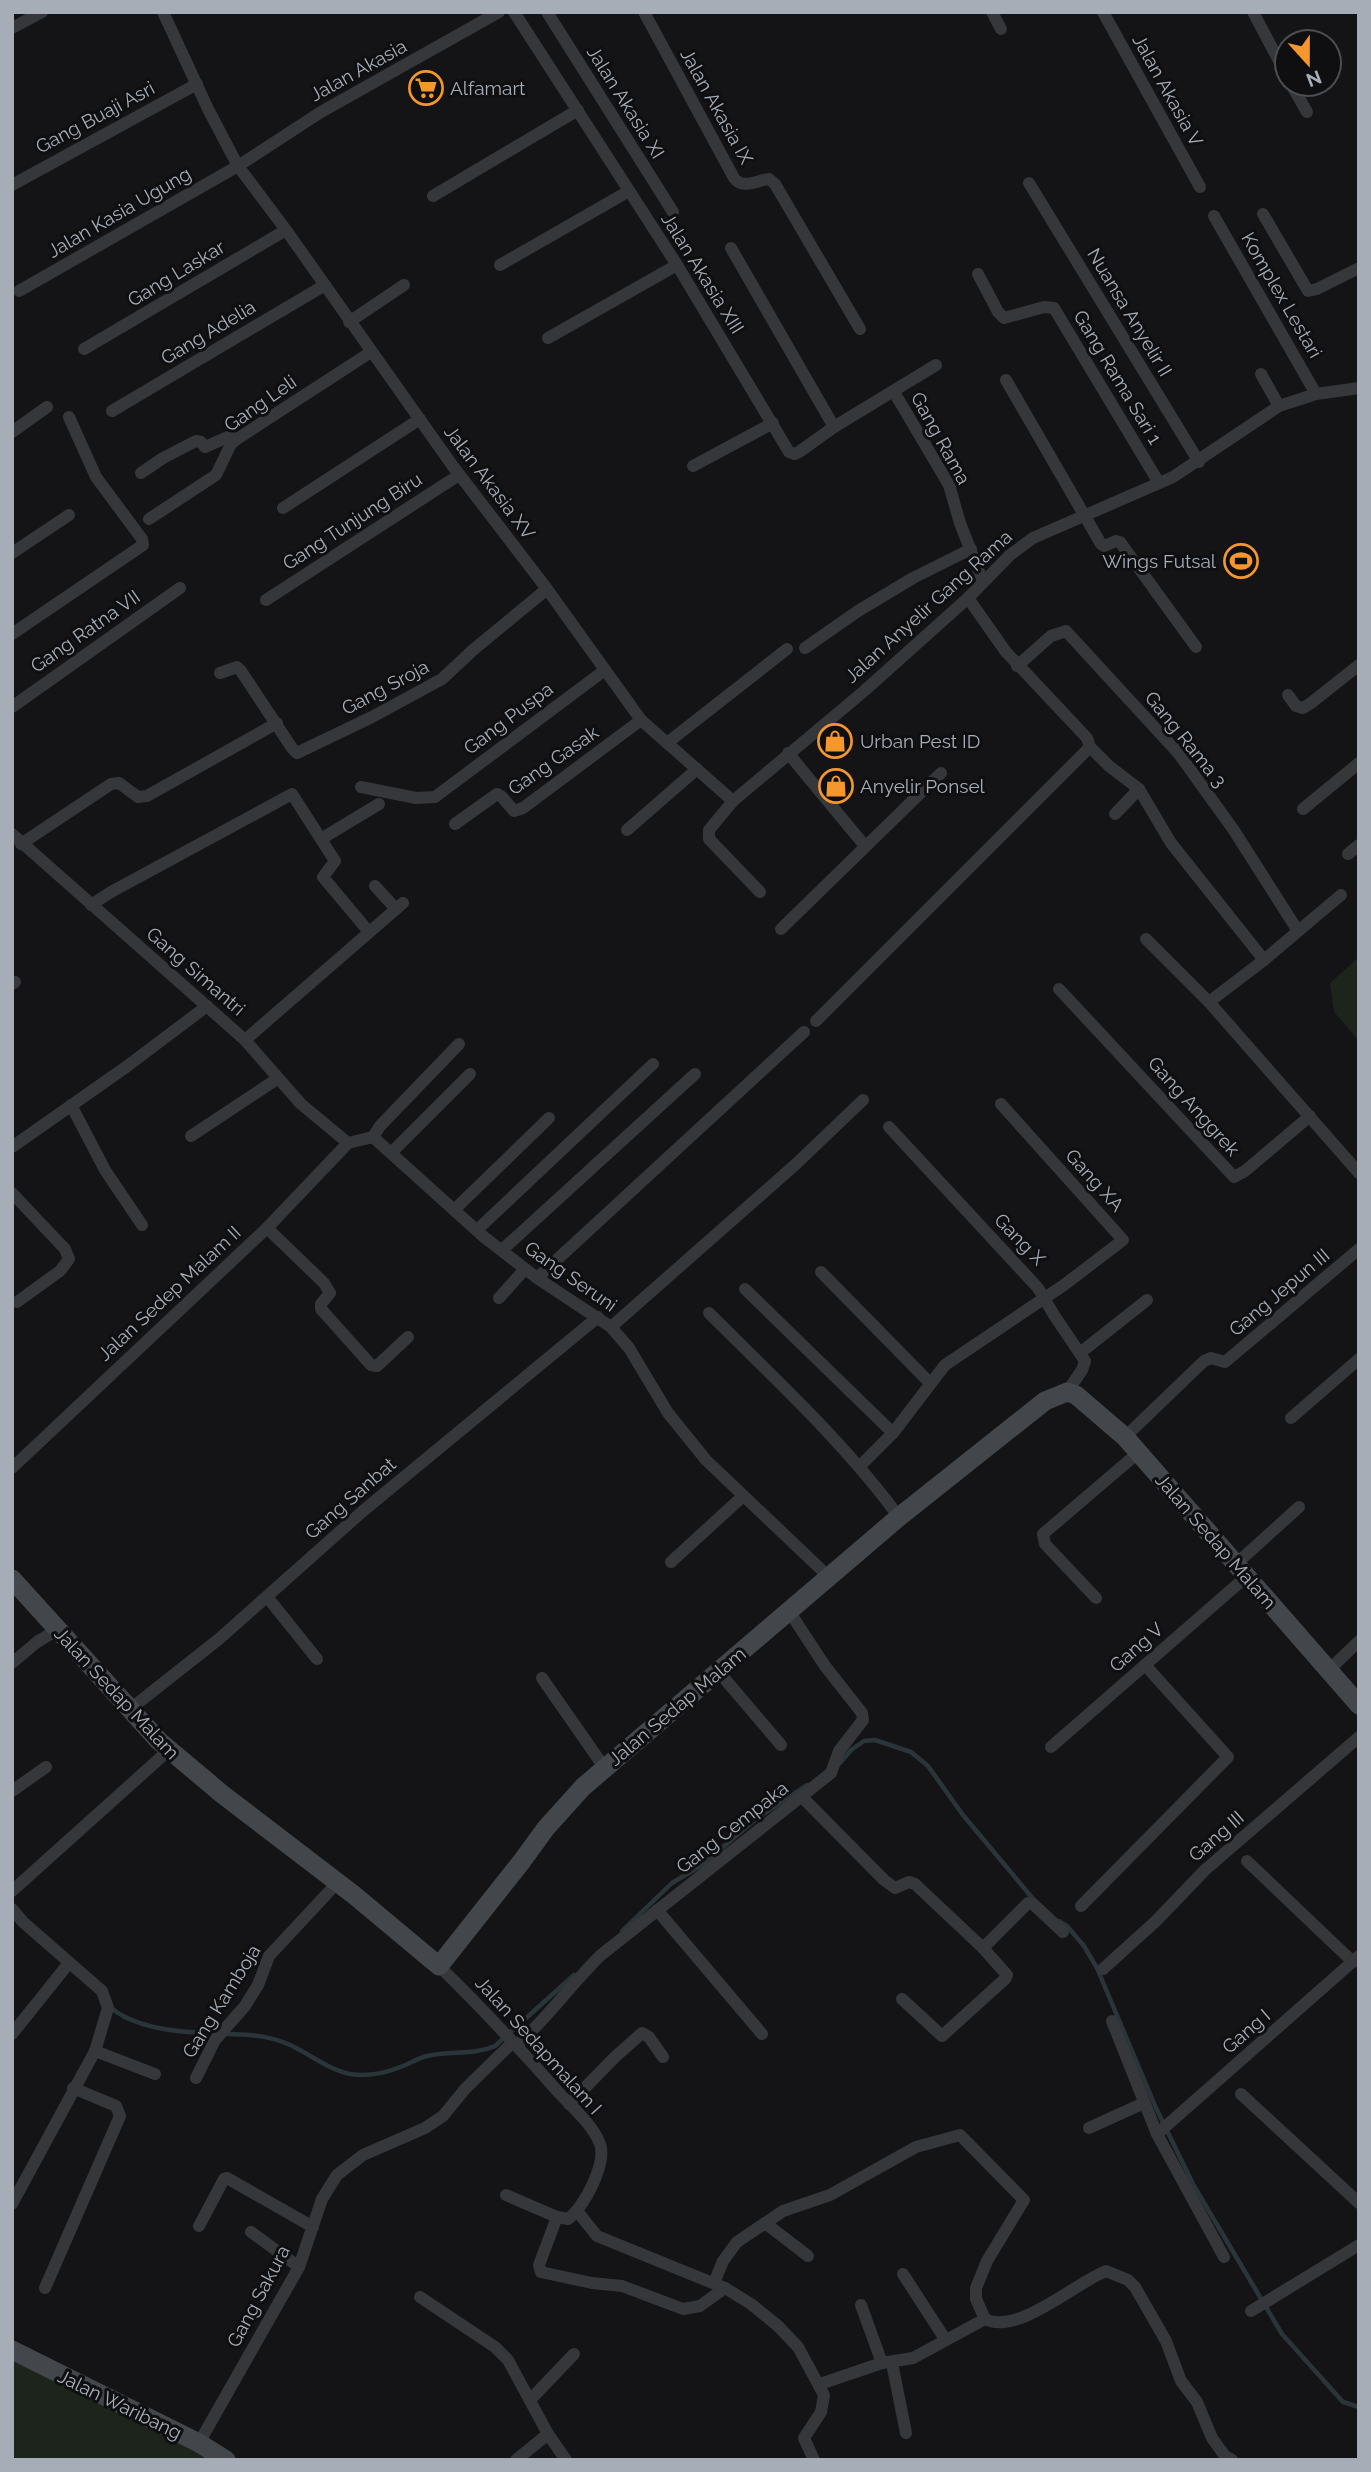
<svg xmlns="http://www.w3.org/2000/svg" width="1371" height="2472" font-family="Raleway,sans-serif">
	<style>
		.green { fill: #1c241c }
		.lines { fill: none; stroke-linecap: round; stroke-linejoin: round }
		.stream { stroke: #2a353a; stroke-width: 4.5 }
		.street { stroke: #35373b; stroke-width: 12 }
		.secondary { stroke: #43464b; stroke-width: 19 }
		.labels { text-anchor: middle; stroke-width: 6; stroke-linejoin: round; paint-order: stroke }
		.street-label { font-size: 19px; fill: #a6adb7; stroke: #0f0f11 }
		.poi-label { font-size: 19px; fill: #a6adb7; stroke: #0f0f11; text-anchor: start }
	</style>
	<rect width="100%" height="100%" fill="#141416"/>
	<!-- green -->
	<g class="green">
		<polygon points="1359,957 1359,1041 1334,1012 1330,983"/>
		<polygon points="12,2353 215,2460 12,2460"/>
	</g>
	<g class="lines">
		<!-- stream -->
		<g class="stream">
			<polyline points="840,1763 851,1750 864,1741 875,1740 911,1752 928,1766 963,1815 1034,1900"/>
			<polyline points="1059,1921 1067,1926 1084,1946 1097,1968 1156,2108 1194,2186 1282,2334 1343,2402 1359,2407"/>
			<polyline points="622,1931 672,1883 702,1865 756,1819 807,1785"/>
			<path d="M111,2008C138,2030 183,2033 217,2033"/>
			<path d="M225,2034C251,2034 275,2036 298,2049C315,2058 331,2070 350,2074C368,2077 386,2073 403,2066C411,2063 418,2058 427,2056C450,2050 473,2056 495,2046L574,1975"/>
		</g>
		<!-- street -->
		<g class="street">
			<polyline points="163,12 208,109 238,166 286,230 452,465 547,589 641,720 733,801"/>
			<polyline points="514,12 677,265 789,452 795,454 799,452 834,427 936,365"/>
			<polyline points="547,12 673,212"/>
			<path d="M644,12L734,178C743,190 757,180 769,179L775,184L860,329"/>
			<polyline points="992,12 1001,29"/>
			<polyline points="1103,12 1200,187"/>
			<polyline points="1253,12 1287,76"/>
			<polyline points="12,28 42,12"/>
			<polyline points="1291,84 1307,112"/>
			<polyline points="1029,183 1199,462"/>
			<polyline points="12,185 197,84"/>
			<polyline points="433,196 578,110"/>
			<polyline points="1263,214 1308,291 1317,289 1359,268"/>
			<polyline points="1214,216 1316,394"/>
			<polyline points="731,248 834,427"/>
			<polyline points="500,265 629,191"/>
			<polyline points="978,274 998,312 1004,318 1044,307 1054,308 1159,483"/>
			<polyline points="19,291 238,166 321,112 499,12"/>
			<polyline points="349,322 404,285"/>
			<polyline points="548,338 677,265"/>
			<polyline points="84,349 286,230"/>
			<polyline points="1261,374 1279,406"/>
			<polyline points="1006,380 1101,544 1104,546 1116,541 1120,542 1196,647"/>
			<polyline points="894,392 949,485 960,523 983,582"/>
			<polyline points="112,411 325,285"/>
			<polyline points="12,432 47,407"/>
			<polyline points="693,466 773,423"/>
			<polyline points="141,473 163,458 196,441 201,442 205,447 228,437 237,439"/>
			<polyline points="283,508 420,419"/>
			<polyline points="149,519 216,475 231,444 237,439 371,352"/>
			<polyline points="12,553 69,515"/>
			<polyline points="968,598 1006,652 1087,738 1090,747 1109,766 1139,789 1171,843 1264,960"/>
			<polyline points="266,600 459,475"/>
			<polyline points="12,634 143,545 142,539 96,477 69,417"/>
			<polyline points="805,648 858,611 913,578 971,549"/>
			<polyline points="1017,666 1051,636 1066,631 1179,754 1233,829 1298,931"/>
			<polyline points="220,673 237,667 241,671 292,748 297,753 372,717 442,679 473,650 547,589"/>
			<polyline points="1288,695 1296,706 1303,708 1311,703 1359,665"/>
			<polyline points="12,707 180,588"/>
			<polyline points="667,743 787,649"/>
			<polyline points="788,753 865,846"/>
			<polyline points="361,787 416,798 435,797 605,670"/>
			<polyline points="1303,809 1359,763"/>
			<polyline points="1115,814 1139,789"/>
			<polyline points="455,824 497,794 502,797 514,811 523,808 641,720"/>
			<polyline points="627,830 697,769"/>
			<polyline points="12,834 245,1040 301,1104 348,1143"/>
			<polyline points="321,839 379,804"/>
			<polyline points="21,844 111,784 119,783 138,797 147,796 277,723"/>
			<polyline points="1348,854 1359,845"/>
			<polyline points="375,886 396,909"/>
			<polyline points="760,892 709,839 709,830 733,801 863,692 968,598 1010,555 1033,538 1173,477 1279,406 1316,394 1359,388"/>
			<polyline points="91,905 111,892 292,794 335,861 323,877 369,932"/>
			<polyline points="781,929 941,773"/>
			<polyline points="1146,939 1209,1002 1359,1173"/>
			<polyline points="12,984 15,982"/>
			<polyline points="1059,989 1234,1177 1245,1171 1310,1116"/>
			<polyline points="1209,1002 1264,960 1341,895"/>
			<polyline points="816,1021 1090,747"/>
			<polyline points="245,1040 403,903"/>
			<polyline points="71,1105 105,1170 142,1225"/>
			<polyline points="889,1127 1038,1288 1054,1315 1085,1361 1082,1370 1067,1392"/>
			<polyline points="191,1136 277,1079"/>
			<polyline points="373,1137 380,1126 459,1044"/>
			<polyline points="12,1147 126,1067 207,1006"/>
			<polyline points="391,1153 470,1074"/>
			<polyline points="12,1193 65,1249 69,1259 60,1271 17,1302"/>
			<polyline points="454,1210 549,1118"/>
			<polyline points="267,1228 324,1283 330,1293 321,1304 321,1309 371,1365 377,1366 408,1337"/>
			<polyline points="477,1230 653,1064"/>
			<polyline points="502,1250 695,1074"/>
			<polyline points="821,1272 930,1383"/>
			<polyline points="537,1278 804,1032"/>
			<polyline points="745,1289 893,1433"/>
			<polyline points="499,1298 525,1269"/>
			<path d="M709,1313C775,1379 844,1442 899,1517"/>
			<polyline points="611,1327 796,1164 863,1100"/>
			<polyline points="1080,1353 1147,1300"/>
			<polyline points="1291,1418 1359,1359"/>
			<polyline points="1125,1437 1204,1361 1211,1358 1225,1362 1359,1249"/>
			<polyline points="860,1466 893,1433 945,1365 1064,1285 1123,1240 1001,1104"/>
			<polyline points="12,1468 267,1228 348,1143 373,1137 484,1237 537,1278 611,1327 629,1348 668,1413 706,1460 829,1577"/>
			<polyline points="671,1562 742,1497"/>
			<polyline points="1236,1564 1299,1507"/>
			<polyline points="268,1598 317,1659"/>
			<polyline points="1096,1598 1045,1544 1043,1534 1139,1452"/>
			<polyline points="12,1663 37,1642 57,1630"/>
			<polyline points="1329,1670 1359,1641"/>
			<polyline points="718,1671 781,1745"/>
			<polyline points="542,1678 604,1767"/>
			<polyline points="129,1710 219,1639 363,1511 598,1317"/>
			<polyline points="1051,1747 1247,1576"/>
			<polyline points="12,1791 46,1767"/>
			<polyline points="801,1796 884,1880 895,1888 909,1882 915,1884 983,1948 1007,1975 1005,1979 942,2036 902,1999"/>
			<polyline points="1247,1861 1353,1962"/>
			<polyline points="12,1891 169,1750"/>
			<polyline points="1081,1906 1228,1757 1145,1665"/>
			<polyline points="12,1909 23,1922 102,1991 108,2008 95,2051 12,2204"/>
			<polyline points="657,1910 762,2034"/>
			<polyline points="983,1948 1028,1903 1032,1903 1063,1932"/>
			<path d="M439,1966C481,2007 521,2050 560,2094C573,2108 593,2125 600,2144C607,2163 584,2208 568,2219L557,2217L506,2195"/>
			<polyline points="1103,1969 1156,1921 1205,1870 1359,1737"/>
			<polyline points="1112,2021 1157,2134 1224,2257"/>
			<polyline points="12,2034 69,1963"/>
			<path d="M516,2046C547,2019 571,1984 601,1955L831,1773L839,1751L863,1720L862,1713L825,1666L789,1611"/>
			<polyline points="95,2051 155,2074"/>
			<polyline points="196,2078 215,2040 245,2006 258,1985 269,1956 337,1883"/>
			<polyline points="1241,2094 1359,2203"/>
			<polyline points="569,2104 615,2057 642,2033 649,2037 663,2057"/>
			<polyline points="1089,2128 1144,2103"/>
			<polyline points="1157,2134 1359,1956"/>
			<polyline points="577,2211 597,2236 725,2288 751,2304 778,2326 798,2347 824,2395 821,2412 804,2438 814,2460"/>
			<polyline points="557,2217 539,2265 541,2272 592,2283 622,2286 683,2309 700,2306 725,2288"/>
			<polyline points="765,2223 808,2256"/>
			<polyline points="199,2226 224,2179 227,2178 313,2227"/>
			<polyline points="251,2232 299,2267"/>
			<polyline points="903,2274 945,2339"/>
			<polyline points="714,2283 723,2261 737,2242 783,2211 830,2195 916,2147 960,2135 1024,2200 987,2261 976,2288 976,2299 985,2319"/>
			<polyline points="45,2288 120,2116 116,2106 73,2088"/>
			<polyline points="420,2297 495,2347 508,2360 548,2434 566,2460"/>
			<polyline points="861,2305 882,2363"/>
			<polyline points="1251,2311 1359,2245"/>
			<path d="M985,2319C1017,2336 1075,2283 1106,2271L1128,2280L1135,2287L1166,2341L1181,2381L1197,2402L1212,2438L1225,2456L1232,2460"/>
			<polyline points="892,2363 906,2433"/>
			<polyline points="820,2384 882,2363 913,2358 985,2319"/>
			<polyline points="530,2400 574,2354"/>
			<polyline points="199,2443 299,2267 322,2199 337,2175 363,2155 425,2128 443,2116 465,2089 512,2043"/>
			<polyline points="516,2460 548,2434"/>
		</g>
		<!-- secondary -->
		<g class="secondary">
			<polyline points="12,1579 159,1741 222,1794 354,1895 439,1966 522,1861 546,1828 583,1787 899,1517 1045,1401 1067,1392 1076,1395 1125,1437 1359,1705"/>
			<polyline points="12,2350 199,2443 226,2460"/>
		</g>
	</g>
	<!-- icons -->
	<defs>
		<g id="supermarket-ring" transform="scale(1.75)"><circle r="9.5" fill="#0f0f11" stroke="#f5972d" stroke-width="1.5"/><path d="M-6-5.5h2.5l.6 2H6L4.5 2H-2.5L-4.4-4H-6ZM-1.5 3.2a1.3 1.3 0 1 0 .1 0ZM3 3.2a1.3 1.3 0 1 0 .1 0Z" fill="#f5972d"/></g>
		<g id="stadium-ring" transform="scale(1.75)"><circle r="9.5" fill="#0f0f11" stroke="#f5972d" stroke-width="1.5"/><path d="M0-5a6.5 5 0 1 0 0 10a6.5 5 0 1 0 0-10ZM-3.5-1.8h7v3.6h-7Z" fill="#f5972d"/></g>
		<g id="shop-ring" transform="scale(1.75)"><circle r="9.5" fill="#0f0f11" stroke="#f5972d" stroke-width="1.5"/><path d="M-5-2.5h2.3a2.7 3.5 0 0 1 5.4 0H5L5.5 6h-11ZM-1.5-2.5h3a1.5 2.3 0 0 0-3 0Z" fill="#f5972d"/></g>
	</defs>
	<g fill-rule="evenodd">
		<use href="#supermarket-ring" x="426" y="88"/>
		<use href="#stadium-ring" x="1241" y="561"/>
		<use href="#shop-ring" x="835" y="741"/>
		<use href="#shop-ring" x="836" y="786"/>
	</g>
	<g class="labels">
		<!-- street labels -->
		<g class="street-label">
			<text transform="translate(358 70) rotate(-29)" y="7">Jalan Akasia</text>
			<text transform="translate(1168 90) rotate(61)" y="7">Jalan Akasia V</text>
			<text transform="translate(626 102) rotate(58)" y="7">Jalan Akasia XI</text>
			<text transform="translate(717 106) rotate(61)" y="7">Jalan Akasia IX</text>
			<text transform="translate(95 117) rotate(-28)" y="7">Gang Buaji Asri</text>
			<text transform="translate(119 212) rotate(-30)" y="7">Jalan Kasia Ugung</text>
			<text transform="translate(176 273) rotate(-31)" y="7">Gang Laskar</text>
			<text transform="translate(703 273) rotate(58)" y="7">Jalan Akasia XIII</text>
			<text transform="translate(1282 295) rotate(60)" y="7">Komplex Lestari</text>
			<text transform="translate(1130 312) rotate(59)" y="7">Nuansa Anyelir II</text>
			<text transform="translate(208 332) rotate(-31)" y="7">Gang Adelia</text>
			<text transform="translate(1118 377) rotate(59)" y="7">Gang Rama Sari 1</text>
			<text transform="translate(260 403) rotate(-35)" y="7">Gang Leli</text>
			<text transform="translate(941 438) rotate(61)" y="7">Gang Rama</text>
			<text transform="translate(490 482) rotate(53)" y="7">Jalan Akasia XV</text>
			<text transform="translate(352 521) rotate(-33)" y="7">Gang Tunjung Biru</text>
			<text transform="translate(928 606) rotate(-42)" y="7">Jalan Anyelir Gang Rama</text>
			<text transform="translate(85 631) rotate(-35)" y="7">Gang Ratna VII</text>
			<text transform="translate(385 687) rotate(-28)" y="7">Gang Sroja</text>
			<text transform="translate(508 718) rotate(-37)" y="7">Gang Puspa</text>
			<text transform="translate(1186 739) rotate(51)" y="7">Gang Rama 3</text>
			<text transform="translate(553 760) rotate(-35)" y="7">Gang Gasak</text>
			<text transform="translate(196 971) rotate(41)" y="7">Gang Simantri</text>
			<text transform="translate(1194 1106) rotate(48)" y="7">Gang Anggrek</text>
			<text transform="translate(1095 1180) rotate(48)" y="7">Gang XA</text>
			<text transform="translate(1020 1239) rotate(46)" y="7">Gang X</text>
			<text transform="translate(571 1276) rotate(35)" y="7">Gang Seruni</text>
			<text transform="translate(1279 1292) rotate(-40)" y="7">Gang Jepun III</text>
			<text transform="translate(169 1293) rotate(-43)" y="7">Jalan Sedep Malam II</text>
			<text transform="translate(350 1498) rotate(-41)" y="7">Gang Sanbat</text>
			<text transform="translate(1216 1541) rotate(49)" y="7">Jalan Sedap Malam</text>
			<text transform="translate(1136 1647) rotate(-41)" y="7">Gang V</text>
			<text transform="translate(117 1693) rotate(47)" y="7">Jalan Sedap Malam</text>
			<text transform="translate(677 1706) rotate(-40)" y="7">Jalan Sedap Malam</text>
			<text transform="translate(732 1827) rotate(-38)" y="7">Gang Cempaka</text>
			<text transform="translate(1216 1836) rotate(-41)" y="7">Gang III</text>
			<text transform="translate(221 2001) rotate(-58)" y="7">Gang Kamboja</text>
			<text transform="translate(1246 2031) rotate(-41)" y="7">Gang I</text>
			<text transform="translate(539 2045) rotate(48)" y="7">Jalan Sedapmalam I</text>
			<text transform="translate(258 2296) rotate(-62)" y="7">Gang Sakura</text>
			<text transform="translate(120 2404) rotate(26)" y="7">Jalan Waribang</text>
		</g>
		<!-- poi labels -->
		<g class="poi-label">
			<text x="450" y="95">Alfamart</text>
			<text x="1216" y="568" text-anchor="end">Wings Futsal</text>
			<text x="860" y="748">Urban Pest ID</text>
			<text x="860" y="793">Anyelir Ponsel</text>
		</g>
	</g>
	<!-- border -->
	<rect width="1371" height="2472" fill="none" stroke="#a6adb7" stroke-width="28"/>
	<!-- north arrow -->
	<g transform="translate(1308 63) rotate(159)"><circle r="33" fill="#0f0f11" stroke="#4b4e53" stroke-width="2"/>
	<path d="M0-5L12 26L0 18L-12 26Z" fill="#f5972d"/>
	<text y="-10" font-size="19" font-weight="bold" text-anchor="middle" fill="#a6adb7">N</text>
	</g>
</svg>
